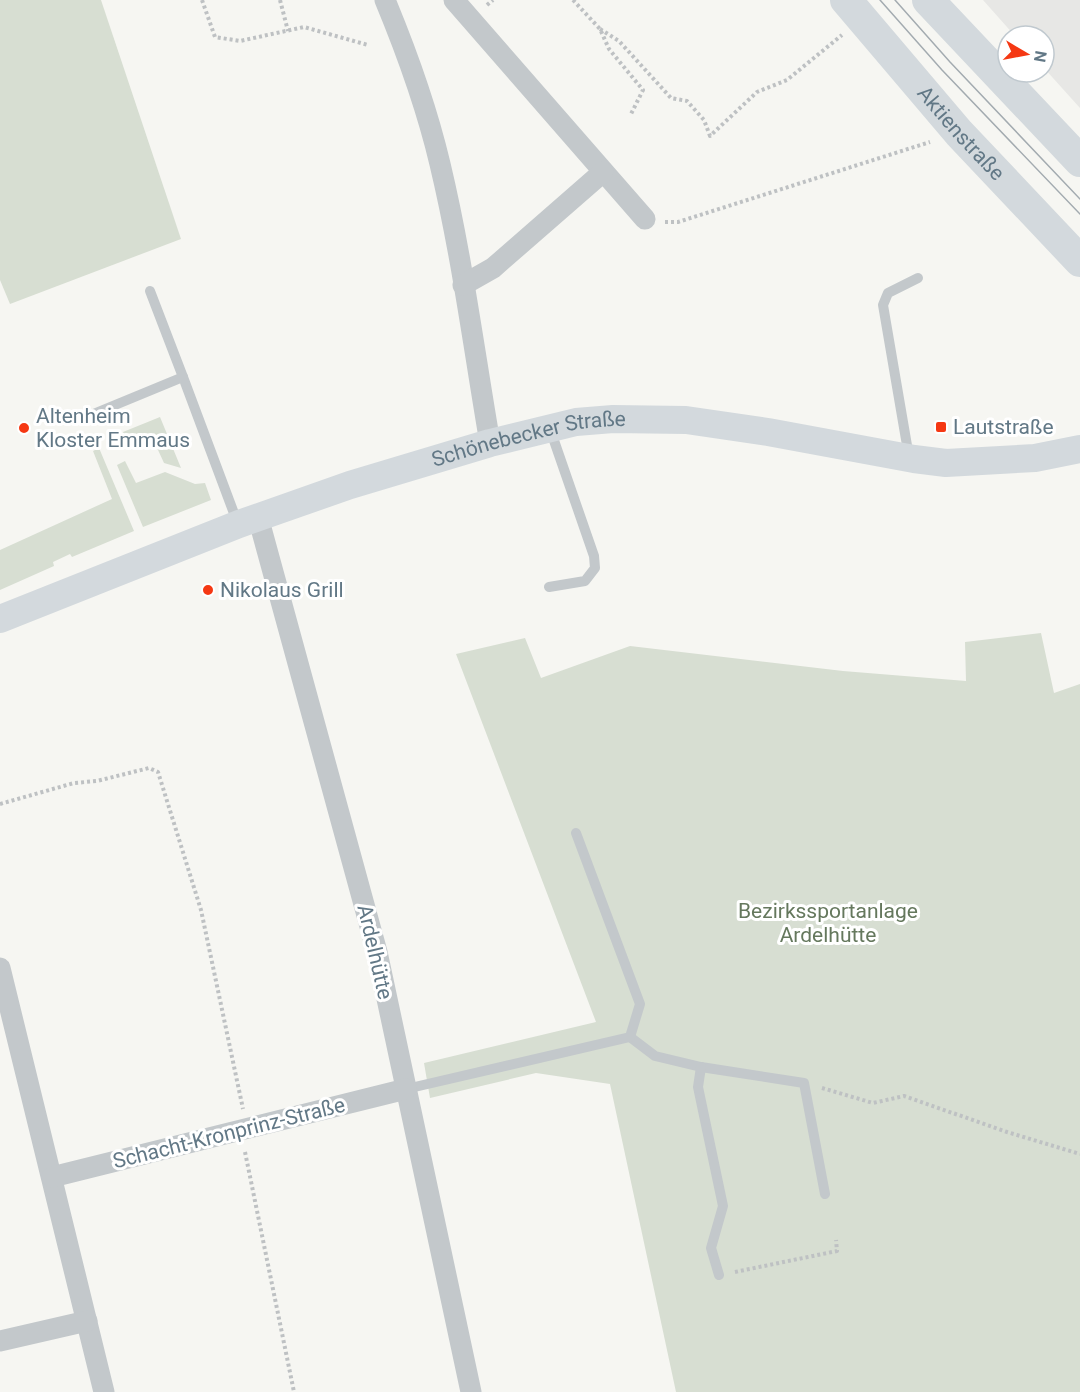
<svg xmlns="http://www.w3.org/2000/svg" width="1080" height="1392" font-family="Roboto,sans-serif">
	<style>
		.built { fill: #e7e7e5 }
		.green { fill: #d7ded2 }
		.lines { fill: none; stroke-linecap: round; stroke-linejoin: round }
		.path { stroke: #bec1c3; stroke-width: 4; stroke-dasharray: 3 3; stroke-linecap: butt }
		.lane { stroke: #c3c8cb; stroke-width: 10 }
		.street { stroke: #c3c8cb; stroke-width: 21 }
		.secondary { stroke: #d3d9dd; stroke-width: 28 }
		.primary { stroke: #d3d9dd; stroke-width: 32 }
		.tram { stroke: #a3abb0; stroke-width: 1.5 }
		.poi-dot { fill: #f53813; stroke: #fff; stroke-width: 2 }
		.labels { text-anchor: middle; stroke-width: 6; stroke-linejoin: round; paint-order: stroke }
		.street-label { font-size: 21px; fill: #627886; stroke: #fff }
		.poi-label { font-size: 21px; fill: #627886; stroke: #fff; text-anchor: start }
		.park-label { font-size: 21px; fill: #65785d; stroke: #fff }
	</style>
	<rect width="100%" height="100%" fill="#f6f6f2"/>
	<!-- built -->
	<polygon class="built" points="983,0 1080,0 1080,108 1044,68 1044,36 1015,36"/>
	<!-- green -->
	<g class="green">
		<polygon points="0,0 101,0 181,239 10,304 0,280"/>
		<polygon points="160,417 181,468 164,463 153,439 130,448 123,432"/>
		<polygon points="99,448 134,531 72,557 70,554 53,562 54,566 0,590 0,550 112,499 93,451"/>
		<polygon points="125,461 136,483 165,472 195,484 205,483 211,500 143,527 117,465"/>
		<polygon points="1041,633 1054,693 1080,684 1080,1392 676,1392 610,1084 536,1073 430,1098 424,1063 596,1022 456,654 525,638 541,678 630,646 843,671 966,681 965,642"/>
	</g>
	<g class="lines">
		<!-- path -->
		<g class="path">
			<polyline points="202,0 215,37 240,41 304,27 368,45"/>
			<polyline points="280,0 288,31"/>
			<polyline points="573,0 600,29 609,49 643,90 631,114"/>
			<polyline points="487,5 493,0"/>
			<polyline points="600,29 619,41 671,98 687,101 704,120 710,136 757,92 787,80 842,35"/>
			<polyline points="665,222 678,222 930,142"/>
			<polyline points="0,804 74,783 97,781 149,768 158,772 201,910 243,1109"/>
			<polyline points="822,1088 873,1103 904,1096 1007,1132 1080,1154"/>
			<polyline points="245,1152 294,1392"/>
			<polyline points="735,1272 837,1251 836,1240"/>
		</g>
		<!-- lane -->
		<g class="lane">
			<polyline points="150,291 183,377"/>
			<polyline points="86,417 183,377 238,524"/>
			<polyline points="909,457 883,305 888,293 918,278"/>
			<polyline points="549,587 585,581 595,568 594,556 550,429"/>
			<polyline points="630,1037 655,1056 701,1067 804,1083 825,1194"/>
			<polyline points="701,1067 698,1087 723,1206 711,1248 719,1275"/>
			<polyline points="406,1089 630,1037 640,1004 576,833"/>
		</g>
		<!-- street -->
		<g class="street">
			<path d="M385,0C407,53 427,109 440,164C462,256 474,350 490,443"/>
			<polyline points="454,0 645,219"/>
			<polyline points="463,285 493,268 603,172"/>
			<polyline points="258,517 377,952 471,1392"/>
			<polyline points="0,968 104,1392"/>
			<polyline points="52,1177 406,1089"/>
			<polyline points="0,1341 87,1321"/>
		</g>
		<!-- secondary -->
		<path class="secondary" id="s1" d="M0,619L239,524L350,485L490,443L576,422L613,419L686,420L768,432L914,459L946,463L1035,458L1080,449"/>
		<!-- primary -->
		<g class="primary">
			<path id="s2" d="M846,0L959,133L1080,261"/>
			<polyline points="928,0 1080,161"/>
		</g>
		<!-- tram -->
		<g class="tram">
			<polyline points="880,0 942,70 1080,214"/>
			<polyline points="895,0 950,62 1080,199"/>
		</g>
	</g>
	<!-- markers -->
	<g class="poi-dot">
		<rect x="935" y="421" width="12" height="12" rx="3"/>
		<circle cx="24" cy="428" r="6"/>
		<circle cx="208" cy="590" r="6"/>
	</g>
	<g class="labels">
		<!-- street labels -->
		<g class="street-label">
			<text dy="7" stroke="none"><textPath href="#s2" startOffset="176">Aktienstraße</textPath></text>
			<text dy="7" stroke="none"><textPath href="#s1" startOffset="560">Schönebecker Straße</textPath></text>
			<text transform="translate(375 952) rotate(77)" y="7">Ardelhütte</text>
			<text transform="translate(229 1133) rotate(-14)" y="7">Schacht-Kronprinz-Straße</text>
		</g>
		<!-- poi labels -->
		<g class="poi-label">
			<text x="36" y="423">Altenheim<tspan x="36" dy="24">Kloster Emmaus</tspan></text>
			<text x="953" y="434">Lautstraße</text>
			<text x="220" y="597">Nikolaus Grill</text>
		</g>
		<!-- park labels -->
		<g class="park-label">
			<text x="828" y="918">Bezirkssportanlage<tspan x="828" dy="24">Ardelhütte</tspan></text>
		</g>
	</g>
	<!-- north arrow -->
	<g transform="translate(1026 54) rotate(100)"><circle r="28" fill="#ffffff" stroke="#c0c9cf" stroke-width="1.5"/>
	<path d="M0-4.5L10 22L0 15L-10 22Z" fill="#f53813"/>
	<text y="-9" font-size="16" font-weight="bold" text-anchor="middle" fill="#627886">N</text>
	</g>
</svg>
